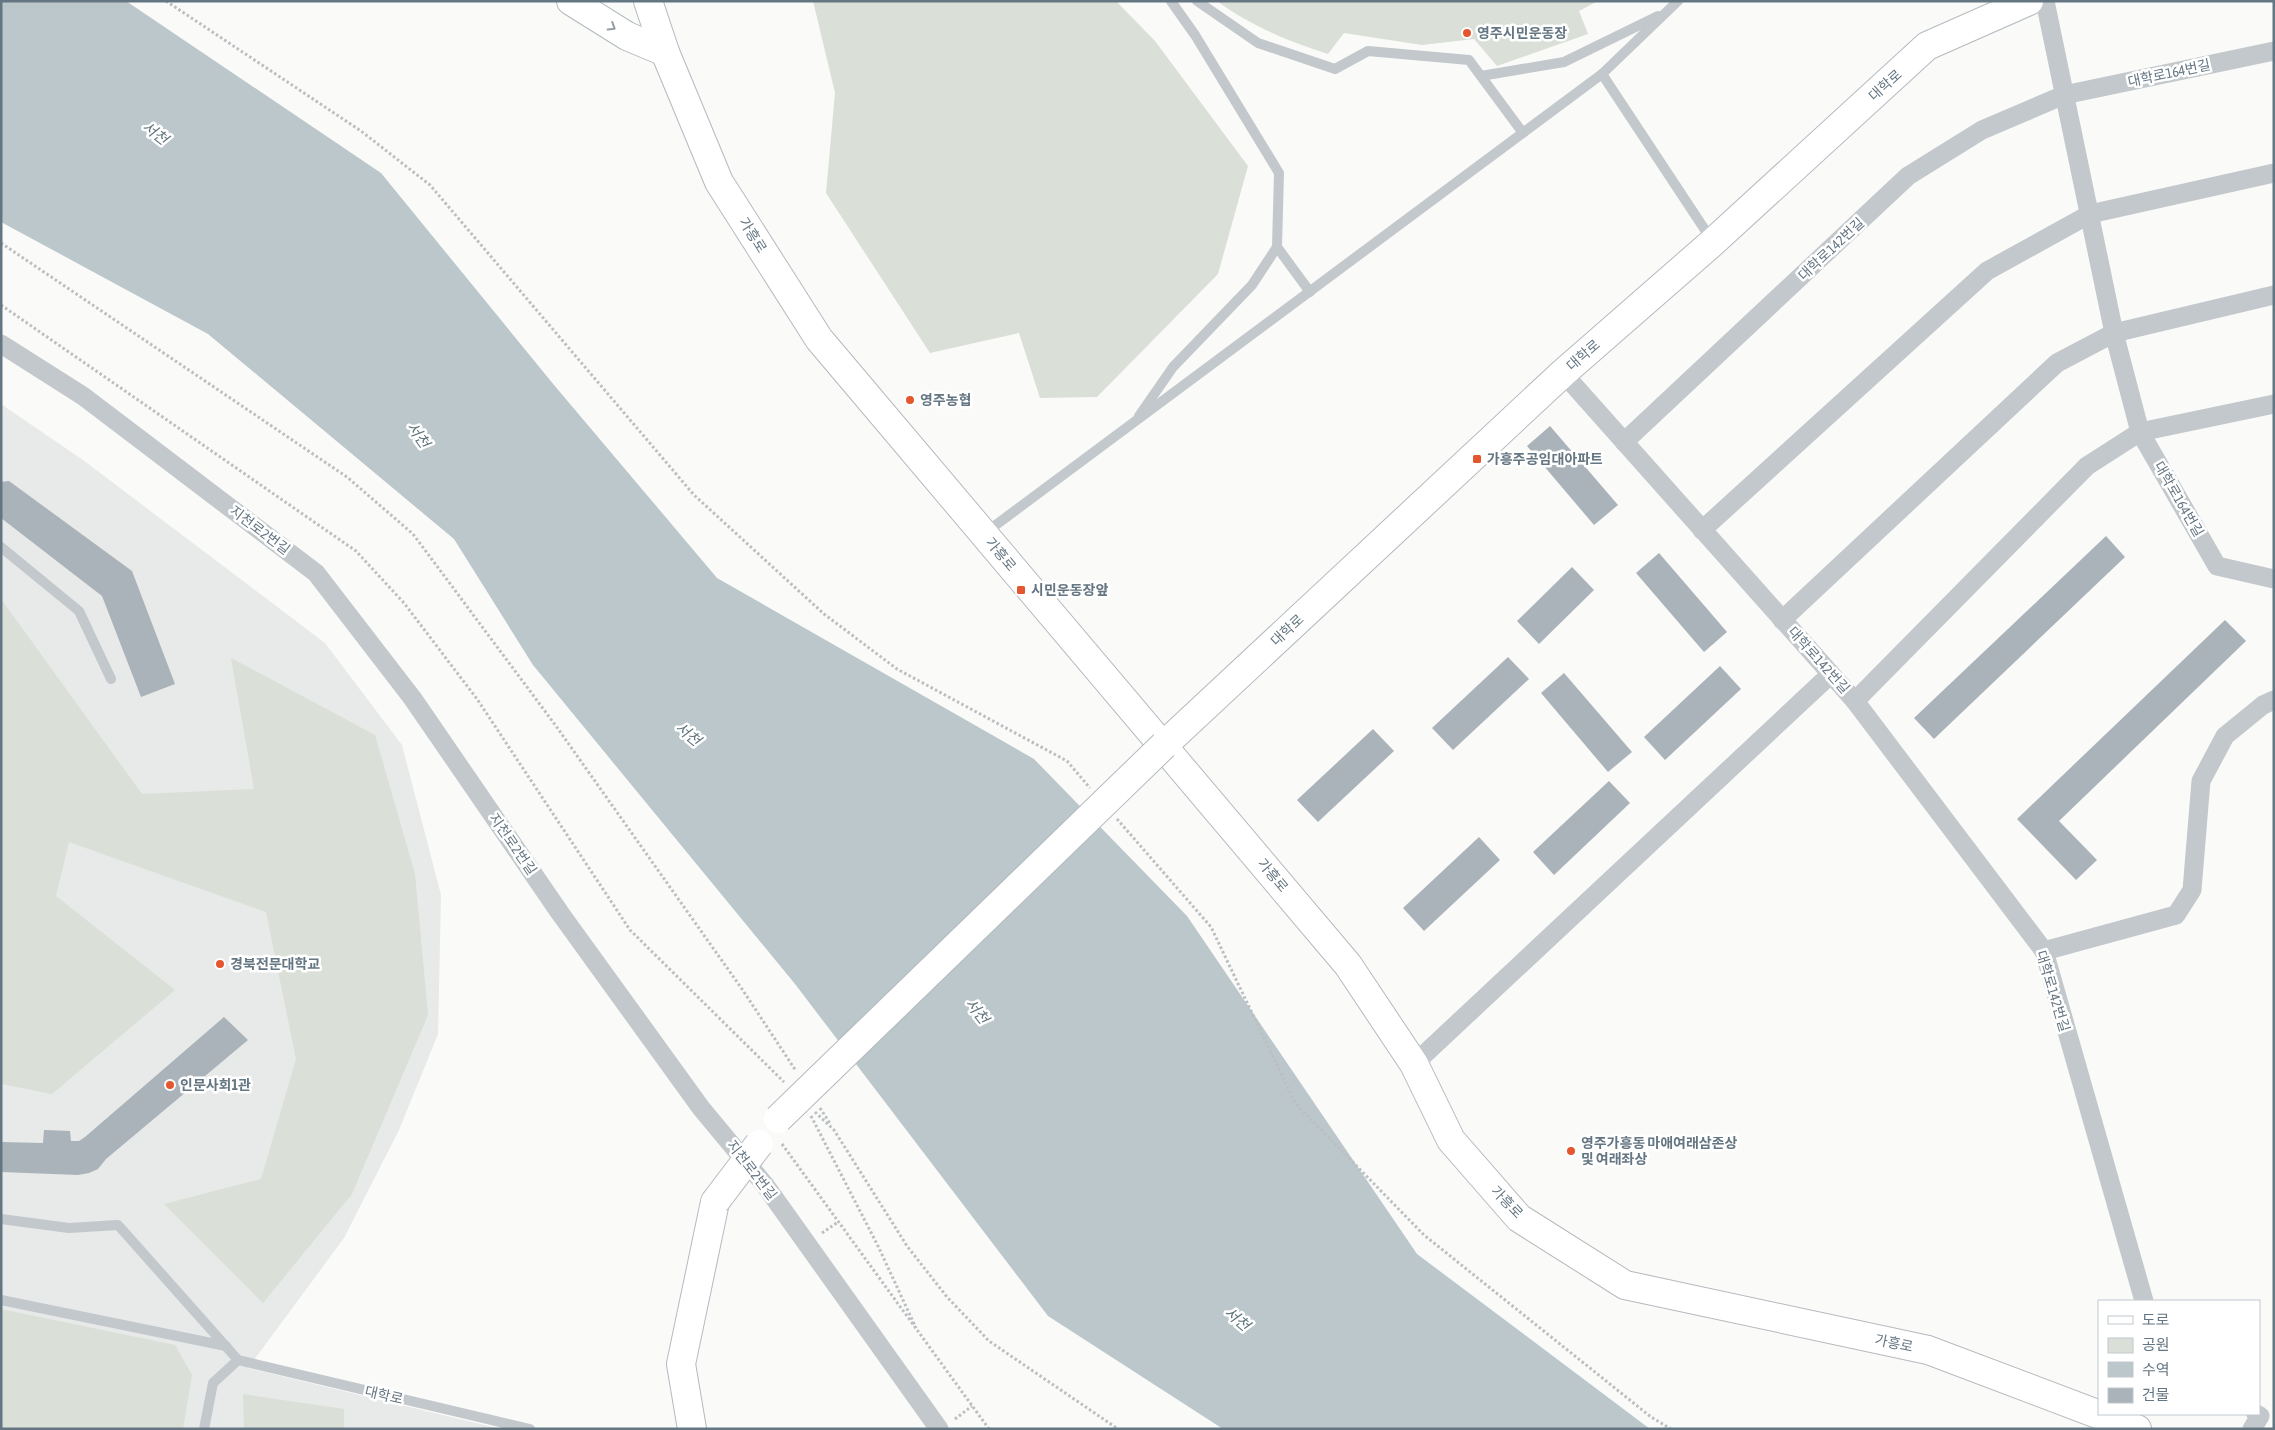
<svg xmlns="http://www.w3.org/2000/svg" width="2275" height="1430" font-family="'Asap Condensed','Noto Sans KR',sans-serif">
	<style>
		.built { fill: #e8e9e9 }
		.green { fill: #dadfd7 }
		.water { fill: #bbc7cb }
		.building { fill: #aab3b9 }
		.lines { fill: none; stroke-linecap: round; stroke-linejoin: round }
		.secondary-casing { stroke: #b3babf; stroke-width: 30 }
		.primary-casing { stroke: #b5babe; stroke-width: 30 }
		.path { stroke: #bbbfc2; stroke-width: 3; stroke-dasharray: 2.5 2.5; stroke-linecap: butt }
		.lane { stroke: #c3c8cc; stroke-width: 10 }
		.street { stroke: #c3c8cc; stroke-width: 19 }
		.secondary { stroke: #fff; stroke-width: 28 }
		.primary { stroke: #fff; stroke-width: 28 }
		.secondary-bridge-casing { stroke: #b3babf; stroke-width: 30; stroke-linecap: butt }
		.secondary-bridge { stroke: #fff; stroke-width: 28 }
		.oneway { stroke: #939fa8 }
		.poi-dot { fill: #e4572e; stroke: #fff; stroke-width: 2 }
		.labels { text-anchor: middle; stroke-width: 5; stroke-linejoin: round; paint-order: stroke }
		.poi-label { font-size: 14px; font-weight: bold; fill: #657683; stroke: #fff; text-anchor: start }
		.street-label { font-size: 14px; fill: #657683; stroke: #fff }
		.water-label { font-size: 15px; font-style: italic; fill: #60757c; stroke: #fff }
	</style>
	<rect width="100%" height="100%" fill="#fafaf8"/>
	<!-- built -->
	<polygon class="built" points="1,404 83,460 325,643 402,745 441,895 438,1034 399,1130 344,1238 248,1368 501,1429 1,1429"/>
	<!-- green -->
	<g class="green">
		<polygon points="813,1 1116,1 1155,41 1248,166 1218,274 1097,397 1040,398 1019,333 930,353 826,193 835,93"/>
		<path d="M1217,1H1598L1579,11L1588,34L1497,66L1474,39L1422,45L1344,33L1328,54C1288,41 1251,26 1217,1Z"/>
		<polygon points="1,599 142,794 254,789 231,658 375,735 415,874 428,1015 352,1194 263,1303 164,1204 261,1179 296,1059 266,912 69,842 56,896 175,990 52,1094 1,1084"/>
		<polygon points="1,1309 175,1345 192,1375 183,1429 1,1429"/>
		<polygon points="243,1394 344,1409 344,1429 244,1429"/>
	</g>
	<!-- water -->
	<polygon class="water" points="1,1 126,1 381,173 554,385 717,578 1034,759 1187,916 1417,1254 1650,1429 1223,1429 1048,1316 795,984 533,665 454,539 208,334 1,222"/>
	<!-- building -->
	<g class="building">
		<polygon points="1550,426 1618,505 1594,525 1527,446"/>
		<polygon points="9,481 132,571 175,684 141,697 102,596 1,518 1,482"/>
		<polygon points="2106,536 2125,557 1934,739 1914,718"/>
		<polygon points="1659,553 1727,632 1704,652 1636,573"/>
		<polygon points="1572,567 1594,590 1539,644 1517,621"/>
		<polygon points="2225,620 2246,641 2059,821 2097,860 2076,880 2017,819"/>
		<polygon points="1508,657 1529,679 1453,750 1432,728"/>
		<polygon points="1720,666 1741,689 1665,760 1644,737"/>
		<polygon points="1564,673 1632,752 1608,772 1541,693"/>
		<polygon points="1373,729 1394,751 1318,822 1297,800"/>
		<polygon points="1609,781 1630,803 1554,875 1533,852"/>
		<polygon points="1479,837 1500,860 1424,931 1403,908"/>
		<polygon points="224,1017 248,1040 106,1159 98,1169 89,1173 78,1175 1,1172 1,1142 43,1143 44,1130 70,1131 71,1141 79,1141 85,1137"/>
	</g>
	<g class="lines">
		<!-- secondary casing -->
		<g class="secondary-casing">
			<g id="secondary">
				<polyline points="571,1 627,36 665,52"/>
				<polyline points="1164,745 1563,373 1713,242 1927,46 2029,1"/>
				<polyline points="692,1429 681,1364 715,1202"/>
			</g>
		</g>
		<!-- primary casing -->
		<g class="primary-casing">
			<polyline id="primary" points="648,1 665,52 719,182 819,339 1348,965 1414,1064 1451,1140 1519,1218 1625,1285 1928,1350 2137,1429"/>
		</g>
		<!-- path -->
		<g class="path">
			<polyline points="166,1 361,131 430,185 694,495 824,614 897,669 1067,761 1090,788"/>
			<polyline points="1,243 347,477 413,534 556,726 742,989 796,1071"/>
			<polyline points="1,305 356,551 404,603 477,699 630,930 784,1082"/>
			<polyline points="1117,819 1211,927 1295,1103 1424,1235 1651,1417 1671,1429"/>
			<polyline points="820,1108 831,1125"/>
			<polyline points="815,1112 834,1130 907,1246 947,1297 989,1341 1118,1429"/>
			<polyline points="811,1116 878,1246 916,1328"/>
			<polyline points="782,1144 989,1429"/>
			<polyline points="822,1233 838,1222"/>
			<polyline points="955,1419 972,1406"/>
		</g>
		<!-- lane -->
		<g class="lane">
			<polyline points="1197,1 1258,43 1335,69 1368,51 1469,60 1523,133"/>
			<polyline points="1602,74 1713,242"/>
			<polyline points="1481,76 1564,62 1658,16"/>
			<polyline points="1277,247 1310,292"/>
			<polyline points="1139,416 1173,367 1252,285 1277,247 1279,173 1195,35 1171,1"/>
			<polyline points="985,533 1602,74 1678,1"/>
			<polyline points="1,547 79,611 111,679"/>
			<polyline points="1,1219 69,1228 118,1225 238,1360"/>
			<polyline points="1,1300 226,1346"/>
			<polyline points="238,1360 530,1429"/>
			<polyline points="204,1429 213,1383 238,1360"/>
		</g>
		<!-- street -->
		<g class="street">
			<polyline points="2045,1 2114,333 2140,432 2217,566 2274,579"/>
			<polyline points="1,344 83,396 316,573 413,699 560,913 701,1108 765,1185 939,1429"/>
			<polyline points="1563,373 1855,701 2087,466 2140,432 2274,404"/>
			<polyline points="1624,442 1908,176 1982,130 2064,95 2274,51"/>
			<polyline points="1702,530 1987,271 2090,214 2274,173"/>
			<polyline points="1782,620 2057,363 2114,333 2274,295"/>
			<polyline points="1855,701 2044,951 2144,1301"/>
			<polyline points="2044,951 2176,915 2192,890 2201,781 2225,736 2263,705 2274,700"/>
			<polyline points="1414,1064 1831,674"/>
			<polyline points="2252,1429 2260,1416 2256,1414"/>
		</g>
		<!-- secondary -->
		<use href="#secondary" class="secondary"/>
		<!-- primary -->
		<use href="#primary" class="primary"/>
		<!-- secondary-bridge casing -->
		<g class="secondary-bridge-casing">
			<g id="secondary-bridge">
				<polyline points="778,1119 1164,745"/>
				<polyline points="715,1202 759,1144"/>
			</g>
		</g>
		<!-- secondary-bridge -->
		<use href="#secondary-bridge" class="secondary-bridge"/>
	</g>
	<!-- one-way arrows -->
	<defs><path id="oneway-chevron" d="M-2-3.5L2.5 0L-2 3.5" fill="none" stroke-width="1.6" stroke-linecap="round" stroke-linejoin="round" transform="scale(1.25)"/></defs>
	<use class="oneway" href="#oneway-chevron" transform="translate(612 27) rotate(32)"/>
	<!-- markers -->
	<g class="poi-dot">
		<circle cx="1467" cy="33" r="5"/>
		<circle cx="910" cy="400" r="5"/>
		<rect x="1472" y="454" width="10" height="10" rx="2.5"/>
		<rect x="1016" y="585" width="10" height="10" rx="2.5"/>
		<circle cx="220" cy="964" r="5"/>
		<circle cx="170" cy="1085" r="5"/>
		<circle cx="1571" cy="1151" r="5"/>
	</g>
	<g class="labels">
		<!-- poi labels -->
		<g class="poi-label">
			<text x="1477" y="38">영주시민운동장</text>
			<text x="920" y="405">영주농협</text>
			<text x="1487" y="464">가흥주공임대아파트</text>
			<text x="1031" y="595">시민운동장앞</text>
			<text x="230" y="969">경북전문대학교</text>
			<text x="180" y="1090">인문사회1관</text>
			<text x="1581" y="1148">영주가흥동 마애여래삼존상<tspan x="1581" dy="16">및 여래좌상</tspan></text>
		</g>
		<!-- street labels -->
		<g class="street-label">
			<text transform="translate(2169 73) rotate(-12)" y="5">대학로164번길</text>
			<text transform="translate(1885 85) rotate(-42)" y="5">대학로</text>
			<text transform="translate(753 235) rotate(58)" y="5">가흥로</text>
			<text transform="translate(1831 249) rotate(-43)" y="5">대학로142번길</text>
			<text transform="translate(1583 355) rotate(-41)" y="5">대학로</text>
			<text transform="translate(2179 499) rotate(60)" y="5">대학로164번길</text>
			<text transform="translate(260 530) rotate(37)" y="5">지천로2번길</text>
			<text transform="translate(1001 554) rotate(50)" y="5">가흥로</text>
			<text transform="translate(1287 630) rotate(-43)" y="5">대학로</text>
			<text transform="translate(1819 660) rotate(48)" y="5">대학로142번길</text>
			<text transform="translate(513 844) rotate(55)" y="5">지천로2번길</text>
			<text transform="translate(1273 875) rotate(50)" y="5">가흥로</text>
			<text transform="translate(2053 991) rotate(73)" y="5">대학로142번길</text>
			<text transform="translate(752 1170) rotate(52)" y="5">지천로2번길</text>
			<text transform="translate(1507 1202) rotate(46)" y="5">가흥로</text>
			<text transform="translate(1894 1343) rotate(12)" y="5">가흥로</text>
			<text transform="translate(384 1395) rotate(13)" y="5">대학로</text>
		</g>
		<!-- water labels -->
		<g class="water-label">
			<text transform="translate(155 133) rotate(37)" y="5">서천</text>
			<text transform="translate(418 435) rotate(55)" y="5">서천</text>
			<text transform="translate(688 734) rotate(39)" y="5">서천</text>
			<text transform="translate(977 1011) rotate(52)" y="5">서천</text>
			<text transform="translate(1237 1319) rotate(40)" y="5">서천</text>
		</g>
	</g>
	<!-- border -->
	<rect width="2275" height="1430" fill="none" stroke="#657683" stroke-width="5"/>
	<!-- legend -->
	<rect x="2098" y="1300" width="162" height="115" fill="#ffffff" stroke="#c1c8cd"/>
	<rect x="2108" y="1316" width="25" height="8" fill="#ffffff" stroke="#c1c8cd"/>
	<text x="2142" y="1325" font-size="15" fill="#657683">도로</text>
	<rect x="2108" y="1338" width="25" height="15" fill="#dadfd7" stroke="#c1c8cd"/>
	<text x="2142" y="1350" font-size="15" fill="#657683">공원</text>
	<rect x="2108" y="1362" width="25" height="15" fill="#bbc7cb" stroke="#c1c8cd"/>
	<text x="2142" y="1375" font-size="15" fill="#657683">수역</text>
	<rect x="2108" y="1388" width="25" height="15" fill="#aab3b9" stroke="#c1c8cd"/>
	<text x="2142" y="1400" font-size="15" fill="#657683">건물</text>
</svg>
